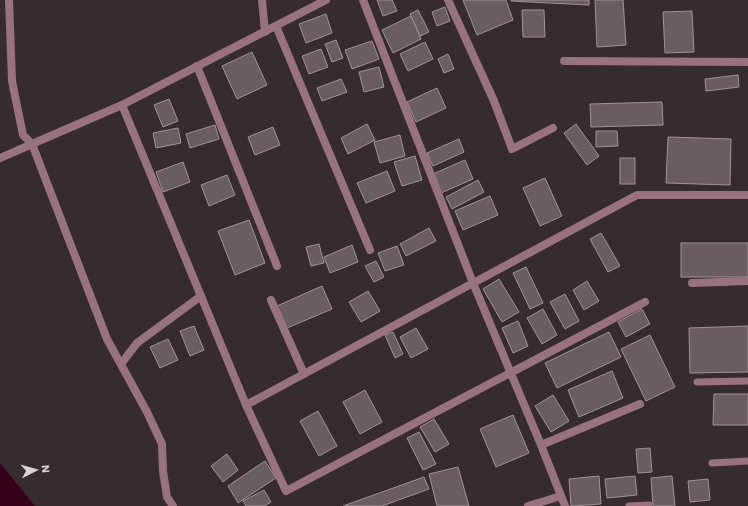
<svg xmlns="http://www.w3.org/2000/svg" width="748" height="506" font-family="'Work Sans',sans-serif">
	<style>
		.water { fill: #360019 }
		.building { fill: #695d61; stroke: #a09396 }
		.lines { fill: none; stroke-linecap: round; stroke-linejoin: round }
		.lane { stroke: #98737f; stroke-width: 7 }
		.street { stroke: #98737f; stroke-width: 8 }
	</style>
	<rect width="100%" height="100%" fill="#362c2f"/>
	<!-- water -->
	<polygon class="water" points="0,463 35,506 0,506"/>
	<!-- building -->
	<g class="building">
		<polygon points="377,0 392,0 397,11 383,16"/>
		<polygon points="463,0 506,0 513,20 477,35"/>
		<polygon points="511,0 589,0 589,5 511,1"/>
		<polygon points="595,0 623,0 626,45 597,47"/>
		<polygon points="445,7 450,21 437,26 432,12"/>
		<polygon points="418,10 429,32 420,36 410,14"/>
		<polygon points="522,10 544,10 545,37 523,37"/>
		<polygon points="692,11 694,52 665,53 663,12"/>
		<polygon points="326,14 332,33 306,43 299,24"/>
		<polygon points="411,16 421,39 393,53 382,30"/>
		<polygon points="336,40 343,58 332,62 325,44"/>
		<polygon points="372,41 379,59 352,69 345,50"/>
		<polygon points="425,42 433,59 408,71 400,54"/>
		<polygon points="321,49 328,67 309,74 302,56"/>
		<polygon points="252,52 267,85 237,99 222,66"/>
		<polygon points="448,54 454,69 444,73 438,59"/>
		<polygon points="379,67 384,87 364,92 359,72"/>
		<polygon points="738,75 739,87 706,91 705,79"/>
		<polygon points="341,79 347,92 322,101 317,88"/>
		<polygon points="437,88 446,108 416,122 407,102"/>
		<polygon points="169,99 178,121 163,127 154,105"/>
		<polygon points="662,102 663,125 591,127 590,104"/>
		<polygon points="367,124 375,140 348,154 341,138"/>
		<polygon points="576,124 599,156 587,165 564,133"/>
		<polygon points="215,125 219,139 190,148 186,134"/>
		<polygon points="273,127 280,145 255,155 248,137"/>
		<polygon points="178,128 181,143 156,148 153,133"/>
		<polygon points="596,131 617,131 618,146 596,147"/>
		<polygon points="400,135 405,156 380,163 374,142"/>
		<polygon points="668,137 731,139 730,185 666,183"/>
		<polygon points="459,139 464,152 433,166 427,153"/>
		<polygon points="415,156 422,180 402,186 394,162"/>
		<rect x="620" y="158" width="15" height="26"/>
		<polygon points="465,160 473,179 441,193 433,174"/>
		<polygon points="183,162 190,182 163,192 156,172"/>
		<polygon points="387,171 395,191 366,203 357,183"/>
		<polygon points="227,175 235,195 209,206 201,185"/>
		<polygon points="545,178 562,216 540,226 523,188"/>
		<polygon points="478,180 484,192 452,209 446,197"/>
		<polygon points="490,196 498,215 463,230 455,211"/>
		<polygon points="249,220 265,263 235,275 218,231"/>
		<polygon points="429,228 436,241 406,256 400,244"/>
		<polygon points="601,233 620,266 608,272 590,239"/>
		<rect x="681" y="243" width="67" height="34"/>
		<polygon points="319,244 324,263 311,266 306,247"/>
		<polygon points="352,245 358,262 330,273 324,257"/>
		<polygon points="397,246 404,265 385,271 378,253"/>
		<polygon points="376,261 384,277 374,282 365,266"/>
		<polygon points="526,267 543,303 530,309 513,273"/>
		<polygon points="499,279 519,312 502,322 483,289"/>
		<polygon points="587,281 599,301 584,310 573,290"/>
		<polygon points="322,286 332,309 287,328 277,306"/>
		<polygon points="368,291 380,311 361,322 349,302"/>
		<polygon points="565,294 579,321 565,329 550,302"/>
		<polygon points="543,309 557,335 542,344 527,318"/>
		<polygon points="642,309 650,324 626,337 618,322"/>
		<polygon points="518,321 528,346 513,353 502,328"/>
		<polygon points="194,326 204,350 190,356 180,331"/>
		<polygon points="748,326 748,372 690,373 689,328"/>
		<polygon points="416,328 428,349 411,358 400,337"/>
		<polygon points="393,332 403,354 395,358 385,335"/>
		<polygon points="609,332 621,357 557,388 545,363"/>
		<polygon points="650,335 675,387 646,401 621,349"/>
		<polygon points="168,339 178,360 160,368 150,347"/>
		<polygon points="612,371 623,398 579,417 568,390"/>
		<polygon points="365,390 382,422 360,434 343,402"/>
		<polygon points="714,394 748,394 748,425 713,425"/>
		<polygon points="553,395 569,421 551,432 535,406"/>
		<polygon points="318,411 337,446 319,456 300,421"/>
		<polygon points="513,415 529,453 496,467 480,429"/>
		<polygon points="434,419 449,444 435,452 420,427"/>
		<polygon points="419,432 436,464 423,470 407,438"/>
		<polygon points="650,448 652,472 638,473 636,449"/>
		<polygon points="227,454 238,470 223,482 211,466"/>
		<polygon points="265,461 276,478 238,503 228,486"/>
		<polygon points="458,467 469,506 437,506 429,474"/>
		<polygon points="599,476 601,504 571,506 569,479"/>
		<polygon points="635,476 637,495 607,498 605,479"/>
		<polygon points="672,476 675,506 653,506 651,478"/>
		<polygon points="424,477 429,489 382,506 343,506"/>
		<polygon points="708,479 710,500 690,502 688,481"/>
		<polygon points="264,490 271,502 264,506 246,506 243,501"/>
	</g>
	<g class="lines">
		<!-- lane -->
		<g class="lane">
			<polyline points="697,382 748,381"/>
			<polyline points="712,463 748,461"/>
			<polyline points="629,506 649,505"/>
		</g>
		<!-- street -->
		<g class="street">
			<polyline points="262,0 265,32"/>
			<polyline points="326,0 122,105 246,405 286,491 645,302"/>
			<polyline points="363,0 473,283 541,445 565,506"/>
			<polyline points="448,0 494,101 512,149 553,128"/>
			<polyline points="276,26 370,250"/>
			<polyline points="564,61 748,62"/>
			<polyline points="197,66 277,266"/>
			<polyline points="122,105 32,144 107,339 147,412 162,444 163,471 167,497 173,506"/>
			<polyline points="0,158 32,144 23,135 12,81 9,0"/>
			<polyline points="692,283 748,281"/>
			<polyline points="271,300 304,374"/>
			<polyline points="121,364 137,343 201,296"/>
			<polyline points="246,405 637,195 748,195"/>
			<polyline points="541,445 640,404"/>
			<polyline points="528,506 561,496"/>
		</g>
	</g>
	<!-- north arrow -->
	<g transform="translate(36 470) rotate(84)" stroke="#362c2f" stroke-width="3" paint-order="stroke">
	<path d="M0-3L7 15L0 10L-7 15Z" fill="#d9d2d4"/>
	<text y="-6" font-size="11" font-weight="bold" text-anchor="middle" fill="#d9d2d4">N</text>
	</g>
</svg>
